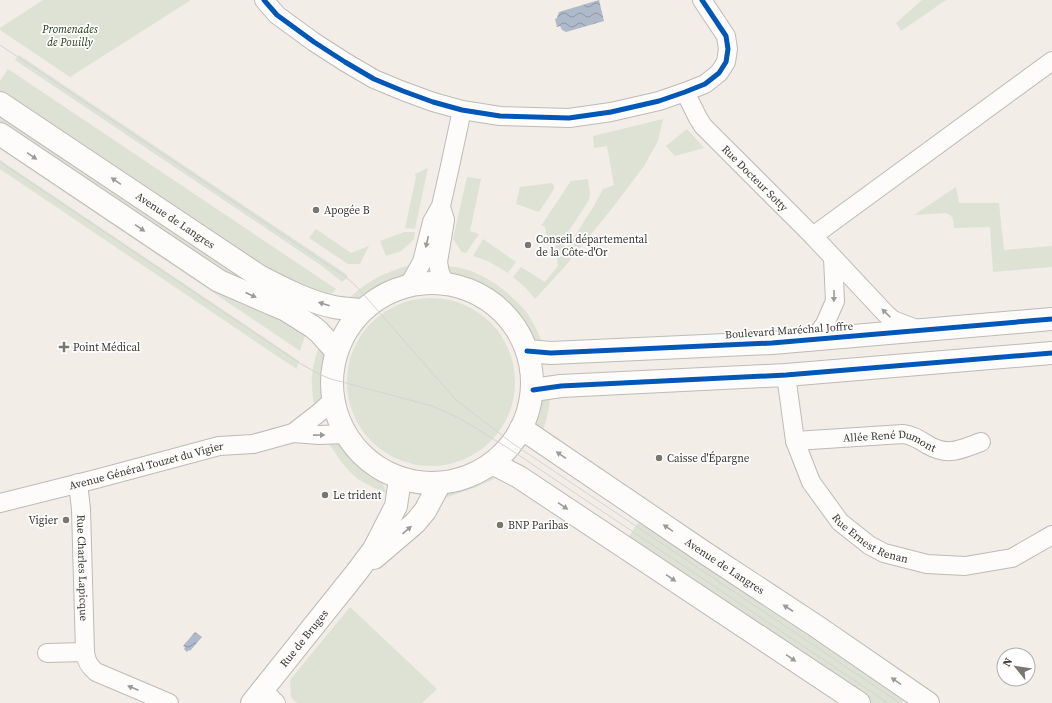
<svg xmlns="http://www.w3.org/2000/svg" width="1052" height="703" font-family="'Source Serif 4',serif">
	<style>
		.green { fill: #dde2d5 }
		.water { fill: url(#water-waves) }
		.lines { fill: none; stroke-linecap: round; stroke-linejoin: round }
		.minor-casing { stroke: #bebab6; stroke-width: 20 }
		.tertiary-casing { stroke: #bebab6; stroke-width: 24 }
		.secondary-casing { stroke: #bebab6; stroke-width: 24 }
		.primary-casing { stroke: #bebab6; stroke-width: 24 }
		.minor { stroke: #fdfcfb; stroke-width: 18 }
		.tertiary { stroke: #fdfcfb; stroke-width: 22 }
		.secondary { stroke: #fdfcfb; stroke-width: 22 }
		.primary { stroke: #fdfcfb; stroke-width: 22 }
		.tram { stroke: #d4d4d2; stroke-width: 1 }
		.cycleway-casing { stroke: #fff; stroke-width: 8 }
		.cycleway { stroke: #0057b8; stroke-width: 5 }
		.oneway { fill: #9c9a96 }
		.poi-dot { fill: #7a7771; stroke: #fff; stroke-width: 1.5 }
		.labels { text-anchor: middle; stroke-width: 3.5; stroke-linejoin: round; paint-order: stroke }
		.park-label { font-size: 11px; font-style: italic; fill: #213a12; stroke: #fff }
		.street-label { font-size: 11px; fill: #3a3732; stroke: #fff }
		.poi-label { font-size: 11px; fill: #3a3732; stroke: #fff; text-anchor: start }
	</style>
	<defs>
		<pattern id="water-waves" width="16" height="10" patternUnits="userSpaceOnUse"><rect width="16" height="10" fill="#aeb9c9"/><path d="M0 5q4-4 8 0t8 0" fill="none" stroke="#8f97a4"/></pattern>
	</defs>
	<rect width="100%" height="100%" fill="#f2ede7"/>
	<!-- green -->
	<g class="green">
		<polygon points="43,0 191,0 70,77 0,30 0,28"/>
		<polygon points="922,0 946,0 901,31 896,23"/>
		<polygon points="19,55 346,274 348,277 342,282 322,266 15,60"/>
		<polygon points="8,69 336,289 330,295 299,290 0,97 0,81"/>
		<polygon points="0,112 318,310 314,315 252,293 0,123"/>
		<polygon points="663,119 658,141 644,166 610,211 566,265 535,299 526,288 513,277 521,267 545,282 558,266 557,257 560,252 555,247 557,244 545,233 546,230 544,226 541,226 571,181 588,179 590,193 589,200 561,243 567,248 594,206 603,189 614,185 607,146 594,148 593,136"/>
		<polygon points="687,129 704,148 675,156 666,146"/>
		<polygon points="0,142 307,330 300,351 0,149"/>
		<polygon points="0,160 299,361 297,369 280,358 0,169"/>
		<polygon points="428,168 415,229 405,228 416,177 415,174"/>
		<polygon points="467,177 481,179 470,231 479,234 466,253 462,252 453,239"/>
		<polygon points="552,183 554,186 554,189 539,212 516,204 520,187"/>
		<path d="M956,187L959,203H999L1004,250L1052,246V267L993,272L990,227L954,228C953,220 954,216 946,213L914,215Z"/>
		<polygon points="316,229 351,253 369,246 360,264 348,264 309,238"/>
		<polygon points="404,232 415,232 414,239 401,251 386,256 380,241"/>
		<polygon points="483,239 516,262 508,273 488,261 473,256"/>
		<path d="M407,266H414L405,279L401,281L381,290L363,301L347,300C365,283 382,273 407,266Z"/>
		<path d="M447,266C475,268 500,284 519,304C523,308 527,312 529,316C535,326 540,336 544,347L527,338L514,317L488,295L474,287L456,279L449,273Z"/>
		<circle cx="431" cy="382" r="84"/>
		<path d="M320,344L325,349L327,361L324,372L325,385L324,394L322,400L315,411C314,403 312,394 312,385C311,371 315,357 320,344Z"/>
		<path d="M550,394C550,407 547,418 543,430H536L532,416L534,410L538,401Z"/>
		<path d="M340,439L357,458L376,471L383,484L386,493C378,490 370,486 363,482C347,473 337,455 327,441Z"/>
		<polygon points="492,474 494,479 474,488 436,501 447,488"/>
		<polygon points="642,517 907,695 901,703 867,703 625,542"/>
		<polygon points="350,607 437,689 422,703 297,703 291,697 290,680"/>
	</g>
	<!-- water -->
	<g class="water">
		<polygon points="599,0 604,21 566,32 562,30 560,26 557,27 555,19 557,18 559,12"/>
		<polygon points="195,632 202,637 190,651 189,650 187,652 184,649 185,647 183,646"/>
	</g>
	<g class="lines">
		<!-- minor casing -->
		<g class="minor-casing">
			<g id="minor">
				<polyline points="264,0 277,15 314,42 345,62 374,79 403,91 433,102 462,110 500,116 569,118 611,112 659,101 685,92 705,84 719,73 726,62 728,49 726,36 702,0"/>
				<path id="s1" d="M685,92L698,118L703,126L813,236L886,314L893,320L919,330"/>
				<polyline points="441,207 445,220 438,262 440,273 445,282"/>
				<polyline points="813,236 1052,61"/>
				<polyline points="409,285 422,262 432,222 441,206 450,166 462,110"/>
				<polyline points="814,339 825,324 835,301 833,258"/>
				<path id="s2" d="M786,375L795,441L811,482L840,522L869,545L884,553L927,564L965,566L1012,558L1052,535"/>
				<polyline points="293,433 319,435 345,434"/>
				<path id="s3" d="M795,441L903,434C913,435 920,440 928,445C949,457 961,449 981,442"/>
				<path id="s4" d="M78,483L81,509L85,652C86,661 89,666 96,672L169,703"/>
				<path id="s5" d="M0,503L96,479L219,446L253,444L293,433L320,412L333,400"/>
				<polyline points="47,653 85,652"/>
				<polyline points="262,689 276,703"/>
			</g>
		</g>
		<!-- tertiary casing -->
		<g class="tertiary-casing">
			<g id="tertiary">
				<polyline points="374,558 415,523 425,511 440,483"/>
				<path id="s6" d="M252,703L356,573L374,549L396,506L400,479"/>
			</g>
		</g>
		<!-- secondary casing -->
		<g class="secondary-casing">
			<g id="secondary">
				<polyline points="527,351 551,353 772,343 1052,319"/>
				<polyline points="533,390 561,386 786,375 1052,353"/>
			</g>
		</g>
		<!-- primary casing -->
		<g class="primary-casing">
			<g id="primary">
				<path id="s7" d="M0,103L259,276C282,288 309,302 334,307C343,309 353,309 362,310"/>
				<polyline points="0,134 219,281 286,310 313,327 319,332 336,351"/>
				<circle cx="432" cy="383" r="100"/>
				<path id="s8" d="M521,428L702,551L816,626L928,703"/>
				<polyline points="494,464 519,477 859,703"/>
			</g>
		</g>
		<!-- minor -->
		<use href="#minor" class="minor"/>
		<!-- tertiary -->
		<use href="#tertiary" class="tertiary"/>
		<!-- secondary -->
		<use href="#secondary" class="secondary"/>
		<!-- primary -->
		<use href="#primary" class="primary"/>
		<!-- tram -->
		<g class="tram">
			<polyline points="0,45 343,275 355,285 365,296 456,400 512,443 900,703"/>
			<polyline points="0,162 301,364 321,375 331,379 432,406 459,418 508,448 888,703"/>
		</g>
		<!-- cycleway casing -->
		<g class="cycleway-casing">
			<g id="cycleway">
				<polyline points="264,0 277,15 314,42 345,62 374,79 403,91 433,102 462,110 500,116 569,118 611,112 659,101 685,92 705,84 719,73 726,62 728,49 726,36 702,0"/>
				<polyline points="527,351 551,353 772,343 1052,319"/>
				<polyline points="533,390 561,386 786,375 1052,353"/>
			</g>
		</g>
		<!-- cycleway -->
		<use href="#cycleway" class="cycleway"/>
	</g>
	<!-- one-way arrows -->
	<defs><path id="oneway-solid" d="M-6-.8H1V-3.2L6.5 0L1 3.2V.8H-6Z"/></defs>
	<g class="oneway">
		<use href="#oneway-solid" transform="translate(32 156) rotate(34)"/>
		<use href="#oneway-solid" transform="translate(116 181) rotate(-146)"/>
		<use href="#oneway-solid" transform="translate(140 228) rotate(34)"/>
		<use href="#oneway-solid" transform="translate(427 242) rotate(103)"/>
		<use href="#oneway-solid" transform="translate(251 295) rotate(25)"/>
		<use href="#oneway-solid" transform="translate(834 296) rotate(91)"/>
		<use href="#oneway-solid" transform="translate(324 304) rotate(-162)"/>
		<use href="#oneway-solid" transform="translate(886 313) rotate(-136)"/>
		<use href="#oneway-solid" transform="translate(319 435) rotate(-1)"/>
		<use href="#oneway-solid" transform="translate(561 455) rotate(-146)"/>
		<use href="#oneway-solid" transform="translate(563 506) rotate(34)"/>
		<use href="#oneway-solid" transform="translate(668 528) rotate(-146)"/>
		<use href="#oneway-solid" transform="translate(407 530) rotate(-40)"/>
		<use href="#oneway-solid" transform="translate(671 578) rotate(34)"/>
		<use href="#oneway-solid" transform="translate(788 608) rotate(-147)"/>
		<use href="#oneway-solid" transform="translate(791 658) rotate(34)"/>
		<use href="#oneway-solid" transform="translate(896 681) rotate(-146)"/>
		<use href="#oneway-solid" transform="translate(133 688) rotate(-157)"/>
	</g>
	<!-- markers -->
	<g class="poi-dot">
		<circle cx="316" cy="210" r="4"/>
		<circle cx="528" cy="245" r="4"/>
		<path d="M62 341h4v4h4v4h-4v4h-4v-4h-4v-4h4z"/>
		<circle cx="659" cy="458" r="4"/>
		<circle cx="325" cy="495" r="4"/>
		<circle cx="66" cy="520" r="4"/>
		<circle cx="500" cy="525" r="4"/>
	</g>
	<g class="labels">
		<!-- park labels -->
		<g class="park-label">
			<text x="70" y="33">Promenades<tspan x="70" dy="13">de Pouilly</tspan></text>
		</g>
		<!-- street labels -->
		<g class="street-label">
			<text dy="4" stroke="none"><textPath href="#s1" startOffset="112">Rue Docteur Sotty</textPath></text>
			<text dy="4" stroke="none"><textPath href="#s7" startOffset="211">Avenue de Langres</textPath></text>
			<text transform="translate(789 330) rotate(-4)" y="4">Boulevard Maréchal Joffre</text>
			<text dy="4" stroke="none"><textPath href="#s3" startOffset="96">Allée René Dumont</textPath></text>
			<text dy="4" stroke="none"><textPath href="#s5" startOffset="151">Avenue Général Touzet du Vigier</textPath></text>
			<text dy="4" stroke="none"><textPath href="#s2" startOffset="195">Rue Ernest Renan</textPath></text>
			<text dy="4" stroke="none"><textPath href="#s8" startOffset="246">Avenue de Langres</textPath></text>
			<text dy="4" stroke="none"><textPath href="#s4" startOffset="85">Rue Charles Lapicque</textPath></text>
			<text dy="4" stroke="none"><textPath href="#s6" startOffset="83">Rue de Bruges</textPath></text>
		</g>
		<!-- poi labels -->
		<g class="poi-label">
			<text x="324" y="214">Apogée B</text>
			<text x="536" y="243">Conseil départemental<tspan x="536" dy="13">de la Côte-d'Or</tspan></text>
			<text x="73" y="351">Point Médical</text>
			<text x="667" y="462">Caisse d'Épargne</text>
			<text x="333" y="499">Le trident</text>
			<text x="58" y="524" text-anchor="end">Vigier</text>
			<text x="508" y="529">BNP Paribas</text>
		</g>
	</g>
	<!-- north arrow -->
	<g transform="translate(1016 667) rotate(300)"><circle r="19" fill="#ffffff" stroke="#b0afad"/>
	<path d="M0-3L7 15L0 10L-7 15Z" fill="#7a7771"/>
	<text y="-6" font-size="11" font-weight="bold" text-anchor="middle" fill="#3a3732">N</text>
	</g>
</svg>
